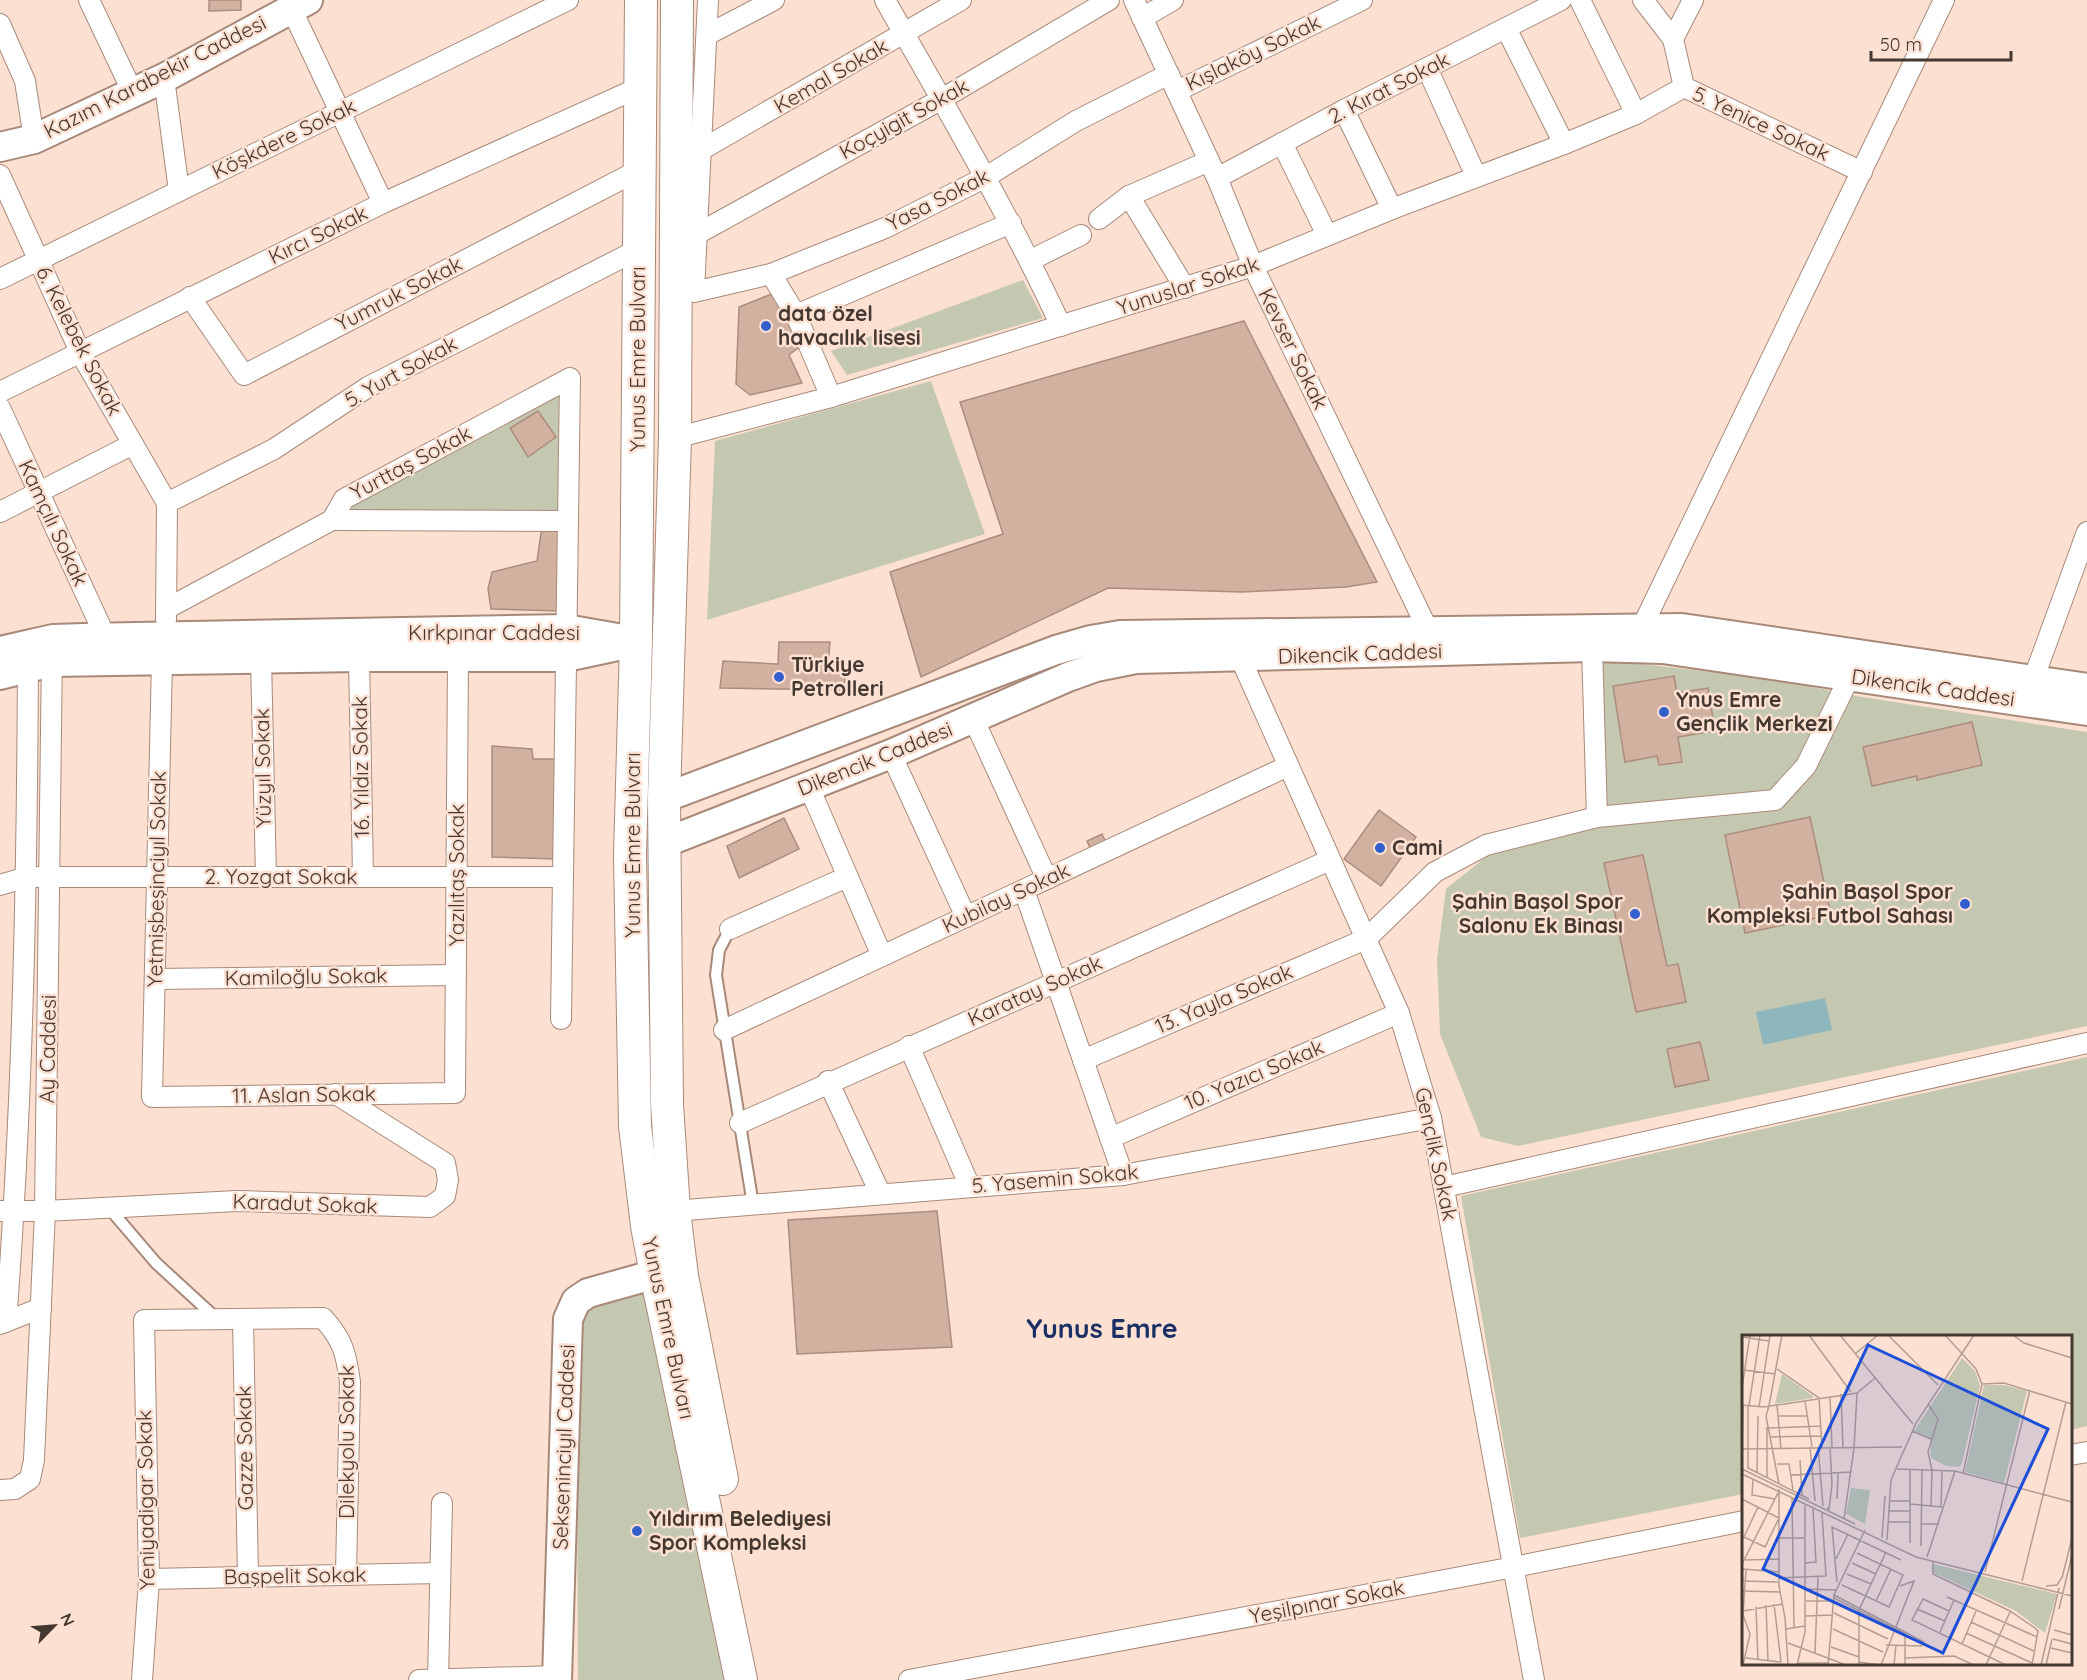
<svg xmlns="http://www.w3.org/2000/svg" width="2087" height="1680" font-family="Quicksand,sans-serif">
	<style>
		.green { fill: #c5c8b0 }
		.water { fill: #8eb7bd }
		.building { fill: #d1b1a0; stroke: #ac8d7d; stroke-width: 1.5 }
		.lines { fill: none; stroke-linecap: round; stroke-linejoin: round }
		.service-casing { stroke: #a88979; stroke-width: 14 }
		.minor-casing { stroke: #a88979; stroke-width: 22 }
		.secondary-casing { stroke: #a88979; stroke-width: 32 }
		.primary-casing { stroke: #a88979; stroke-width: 34 }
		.service { stroke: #fff; stroke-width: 10 }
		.minor { stroke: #fff; stroke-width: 20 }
		.secondary { stroke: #fff; stroke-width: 28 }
		.primary { stroke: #fff; stroke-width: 32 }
		.poi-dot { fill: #345dce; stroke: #fce1d3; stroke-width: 2 }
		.labels { text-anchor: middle; stroke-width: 5; stroke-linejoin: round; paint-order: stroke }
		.street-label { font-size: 21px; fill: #453831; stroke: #fce1d3 }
		.poi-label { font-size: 21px; font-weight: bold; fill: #453831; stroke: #fce1d3; text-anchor: start }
		.district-label { font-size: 27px; font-weight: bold; fill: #1a2f66; stroke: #fce1d3 }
		.inset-road { fill: none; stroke: #b39d92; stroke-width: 1.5 }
		.view { fill: #1d4ed8; fill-opacity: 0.15; stroke: #1d4ed8; stroke-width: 3 }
		.inset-edge { fill: none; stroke: #453831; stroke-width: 3 }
	</style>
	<rect width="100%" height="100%" fill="#fce1d3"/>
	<!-- green -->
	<g class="green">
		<polygon points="1023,280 1043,318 847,375 831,351"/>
		<polygon points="931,381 985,534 707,620 715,441"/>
		<polygon points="563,391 561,514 351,513 352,505"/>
		<polygon points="1597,659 1774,679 1856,696 2087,732 2087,1026 1518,1146 1481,1137 1440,1034 1437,959 1446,889 1493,851 1599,809"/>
		<polygon points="2087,1057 2087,1426 2071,1430 2070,1336 1744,1336 1743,1494 1520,1538 1461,1196"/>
		<polygon points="647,1283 728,1680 578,1680 577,1466 581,1307"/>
	</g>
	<!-- water -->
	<polygon class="water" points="1825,998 1832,1030 1763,1045 1756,1012"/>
	<!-- building -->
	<g class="building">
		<polygon points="209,0 241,0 241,10 209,11"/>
		<polygon points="777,292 803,344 789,355 802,383 750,395 736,384 739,307"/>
		<polygon points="1244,321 1377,582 1346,587 1242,592 1108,588 921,677 890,572 1003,534 960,402"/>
		<polygon points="538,411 556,437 528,457 510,428"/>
		<polygon points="552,521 560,530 559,611 491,609 488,589 492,572 537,561 541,533"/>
		<polygon points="779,642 830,642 828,666 845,665 845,690 720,688 723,661 778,664"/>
		<polygon points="1674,676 1677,693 1708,688 1715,731 1678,737 1682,762 1659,765 1657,756 1625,762 1613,686"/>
		<polygon points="1972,722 1982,765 1917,780 1917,776 1872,786 1863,747"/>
		<polygon points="492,746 532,749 533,759 556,759 556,859 492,857"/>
		<polygon points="1379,810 1416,837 1381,886 1344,859"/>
		<polygon points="1810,817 1831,915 1745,933 1725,835"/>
		<polygon points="784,818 799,849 739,878 727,846"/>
		<polygon points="1102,834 1108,847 1093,854 1087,841"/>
		<polygon points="1643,855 1667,966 1678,964 1686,1002 1636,1012 1604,863"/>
		<polygon points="1700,1042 1709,1080 1675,1087 1667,1049"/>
		<polygon points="937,1211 952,1347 797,1354 788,1220"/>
	</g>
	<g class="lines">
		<!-- service casing -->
		<g class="service-casing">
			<g id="service">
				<polyline points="730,929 719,950 716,975 753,1205"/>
				<polyline points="109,1208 156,1263 217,1319"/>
			</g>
		</g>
		<!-- minor casing -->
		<g class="minor-casing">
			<g id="minor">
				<polyline points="89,0 133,93"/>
				<polyline points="708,0 694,292 771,274 885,228 986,177 1076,121 1169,74"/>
				<path d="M885,0C946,108 1009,214 1061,326"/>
				<polyline points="1134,0 1217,178 1253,266 1428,630"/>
				<polyline points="1580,0 1636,114"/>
				<polyline points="1643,0 1673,39 1684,87 1862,172"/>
				<polyline points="291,8 383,203"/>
				<polyline points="1142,18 1173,0"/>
				<polyline points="0,24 25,81 34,139"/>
				<polyline points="1506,28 1564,144"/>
				<polyline points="707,35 774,0"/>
				<polyline points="1673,39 1693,0"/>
				<polyline points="1427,68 1476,176"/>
				<polyline points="164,78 179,191"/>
				<polyline points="1177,91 1362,0"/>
				<polyline points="1344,110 1392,209"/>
				<polyline points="1282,143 1327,235"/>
				<polyline points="701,150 961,0"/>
				<polyline points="0,175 81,354 167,503"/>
				<polyline points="1217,178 1344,110 1561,0"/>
				<polyline points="1129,196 1185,288"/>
				<polyline points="1099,219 1129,196 1209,161"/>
				<polyline points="697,234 940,100 1109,0"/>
				<polyline points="1031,260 1081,235"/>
				<polyline points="771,274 796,315 831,397"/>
				<polyline points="0,279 568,0"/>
				<polyline points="190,297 244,375 639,170"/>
				<polyline points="796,315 1011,223"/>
				<polyline points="0,392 383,203 640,87"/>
				<polyline points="0,408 106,638"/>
				<polyline points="675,438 831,397 1253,266 1392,209 1564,144 1636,114 1684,87"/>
				<polyline points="167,503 274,449 368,387 639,249"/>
				<polyline points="0,512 133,444"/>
				<polyline points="332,520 568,521"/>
				<polyline points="166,609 332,520 344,499 570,378 561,1019"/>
				<polyline points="166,620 167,503"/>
				<polyline points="1642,627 1944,0"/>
				<polyline points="1592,647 1597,817"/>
				<polyline points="359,657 363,877"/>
				<polyline points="1240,657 1399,1013 1431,1118 1534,1680"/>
				<polyline points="261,659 266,877"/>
				<polyline points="162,661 152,1097 455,1093 458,656"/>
				<polyline points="2033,680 2087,532"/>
				<polyline points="973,718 1047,879"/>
				<polyline points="891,754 966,917"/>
				<polyline points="809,787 882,956"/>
				<polyline points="0,885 27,877 563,877"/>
				<polyline points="1024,890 1123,1175"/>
				<polyline points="730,929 847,877"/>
				<polyline points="155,979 456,975"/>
				<polyline points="724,1030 1288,766"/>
				<polyline points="909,1046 970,1187"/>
				<polyline points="1083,1060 1366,939 1435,872 1486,845 1597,817 1775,800 1806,766 1850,676"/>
				<polyline points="828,1081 880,1193"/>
				<polyline points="740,1123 1330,860"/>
				<polyline points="1110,1138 1399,1013"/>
				<polyline points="1444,1187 2087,1043"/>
				<polyline points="0,1211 45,1211 237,1201 430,1207 445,1196 448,1180 445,1163 336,1094"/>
				<polyline points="674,1211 1123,1175 1431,1118"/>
				<polyline points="243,1319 248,1577"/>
				<path d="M6,1322C23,1101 27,879 28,658"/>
				<polyline points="0,1324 41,1308"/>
				<polyline points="2070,1455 2087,1452"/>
				<polyline points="0,1490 15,1489 30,1479 34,1460 45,1211 52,651"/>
				<polyline points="149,1579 440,1573"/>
				<path d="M142,1680L149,1579L144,1320L323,1318C343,1340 346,1353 350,1382L346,1574"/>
				<polyline points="419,1680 557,1676"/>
				<polyline points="438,1680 442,1503"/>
				<polyline points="909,1680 1514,1567 1744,1521"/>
			</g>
		</g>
		<!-- secondary casing -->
		<g class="secondary-casing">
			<g id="secondary">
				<polyline points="0,147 34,139 164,78 308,0"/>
				<polyline points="0,651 53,639 84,638 566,629 623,639"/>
				<polyline points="0,675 52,662 359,657 566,657 636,642"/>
				<polyline points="664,798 1056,650 1091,640 1120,635 1682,628 2087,688"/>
				<polyline points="664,843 891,754 1068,677 1096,667 1136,659 1592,647 1663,649 2087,711"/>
				<polyline points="557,1680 568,1319 576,1301 588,1293 656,1274"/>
			</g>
		</g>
		<!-- primary casing -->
		<g class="primary-casing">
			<g id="primary">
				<polyline points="641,0 636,642 630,856 635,1126 647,1226 656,1274 741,1680"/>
				<polyline points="677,0 675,438 664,798 667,1104 674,1211 682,1276 722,1479"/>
			</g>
		</g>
		<!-- service -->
		<use href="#service" class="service"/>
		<!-- minor -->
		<use href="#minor" class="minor"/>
		<!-- secondary -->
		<use href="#secondary" class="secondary"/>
		<!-- primary -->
		<use href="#primary" class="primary"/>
	</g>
	<!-- markers -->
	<g class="poi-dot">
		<circle cx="766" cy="326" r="6"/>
		<circle cx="779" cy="677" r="6"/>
		<circle cx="1664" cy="712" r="6"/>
		<circle cx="1380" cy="848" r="6"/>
		<circle cx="1965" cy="904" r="6"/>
		<circle cx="1635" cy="914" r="6"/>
		<circle cx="637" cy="1531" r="6"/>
	</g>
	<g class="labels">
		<!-- street labels -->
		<g class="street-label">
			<text transform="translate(1253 53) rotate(-26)" y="7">Kışlaköy Sokak</text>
			<text transform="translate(831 76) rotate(-30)" y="7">Kemal Sokak</text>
			<text transform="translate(155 77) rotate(-27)" y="7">Kazım Karabekir Caddesi</text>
			<text transform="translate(1389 88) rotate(-27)" y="7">2. Kırat Sokak</text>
			<text transform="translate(904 119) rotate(-29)" y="7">Koçyigit Sokak</text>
			<text transform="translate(1761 124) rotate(25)" y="7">5. Yenice Sokak</text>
			<text transform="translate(284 139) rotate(-26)" y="7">Köşkdere Sokak</text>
			<text transform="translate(938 200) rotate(-27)" y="7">Yasa Sokak</text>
			<text transform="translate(318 235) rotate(-26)" y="7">Kırcı Sokak</text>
			<text transform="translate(1188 286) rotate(-18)" y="7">Yunuslar Sokak</text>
			<text transform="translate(399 294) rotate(-27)" y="7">Yumruk Sokak</text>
			<text transform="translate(79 341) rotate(63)" y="7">6. Kelebek Sokak</text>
			<text transform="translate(1293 349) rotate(64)" y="7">Kevser Sokak</text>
			<text transform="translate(638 359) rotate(-90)" y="7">Yunus Emre Bulvarı</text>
			<text transform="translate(401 372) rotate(-29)" y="7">5. Yurt Sokak</text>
			<text transform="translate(411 463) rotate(-28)" y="7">Yurttaş Sokak</text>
			<text transform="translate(53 523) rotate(65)" y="7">Kamçılı Sokak</text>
			<text x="494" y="640">Kırkpınar Caddesi</text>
			<text transform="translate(1360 654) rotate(-2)" y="7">Dikencik Caddesi</text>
			<text transform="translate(1933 688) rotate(8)" y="7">Dikencik Caddesi</text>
			<text transform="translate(875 759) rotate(-22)" y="7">Dikencik Caddesi</text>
			<text transform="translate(361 767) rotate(-91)" y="7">16. Yıldız Sokak</text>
			<text transform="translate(263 768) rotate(-91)" y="7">Yüzyıl Sokak</text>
			<text transform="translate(633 845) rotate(-90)" y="7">Yunus Emre Bulvarı</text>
			<text transform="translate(457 875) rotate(-90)" y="7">Yazılıtaş Sokak</text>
			<text x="281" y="884">2. Yozgat Sokak</text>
			<text transform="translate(157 879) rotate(-89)" y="7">Yetmişbeşinciyıl Sokak</text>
			<text transform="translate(1006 898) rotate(-25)" y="7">Kubilay Sokak</text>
			<text transform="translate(306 977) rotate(-1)" y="7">Kamiloğlu Sokak</text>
			<text transform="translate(1035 991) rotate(-24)" y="7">Karatay Sokak</text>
			<text transform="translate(1224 999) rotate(-23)" y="7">13. Yayla Sokak</text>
			<text transform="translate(48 1049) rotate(-89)" y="7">Ay Caddesi</text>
			<text transform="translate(1254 1075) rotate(-23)" y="7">10. Yazıcı Sokak</text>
			<text transform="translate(304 1095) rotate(-1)" y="7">11. Aslan Sokak</text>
			<text transform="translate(1436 1154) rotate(78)" y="7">Gençlik Sokak</text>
			<text transform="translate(1055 1179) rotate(-5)" y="7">5. Yasemin Sokak</text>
			<text transform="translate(305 1204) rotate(2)" y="7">Karadut Sokak</text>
			<text transform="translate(668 1328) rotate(78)" y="7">Yunus Emre Bulvarı</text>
			<text transform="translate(347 1442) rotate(-90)" y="7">Dilekyolu Sokak</text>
			<text transform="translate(564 1447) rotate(-88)" y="7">Sekseninciyıl Caddesi</text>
			<text transform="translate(245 1448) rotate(-91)" y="7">Gazze Sokak</text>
			<text transform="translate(146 1500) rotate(-91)" y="7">Yeniyadigar Sokak</text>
			<text transform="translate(295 1576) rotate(-1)" y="7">Başpelit Sokak</text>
			<text transform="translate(1327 1602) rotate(-11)" y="7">Yeşilpınar Sokak</text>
		</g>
		<!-- poi labels -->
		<g class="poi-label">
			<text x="778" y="321">data özel<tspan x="778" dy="24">havacılık lisesi</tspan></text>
			<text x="791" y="672">Türkiye<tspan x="791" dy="24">Petrolleri</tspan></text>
			<text x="1676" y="707">Ynus Emre<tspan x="1676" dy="24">Gençlik Merkezi</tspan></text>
			<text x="1392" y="855">Cami</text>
			<text x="1953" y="899" text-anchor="end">Şahin Başol Spor<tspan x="1953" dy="24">Kompleksi Futbol Sahası</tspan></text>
			<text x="1623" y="909" text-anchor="end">Şahin Başol Spor<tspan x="1623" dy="24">Salonu Ek Binası</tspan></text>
			<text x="649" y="1526">Yıldırım Belediyesi<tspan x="649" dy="24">Spor Kompleksi</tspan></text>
		</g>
		<!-- district labels -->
		<g class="district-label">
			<text x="1102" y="1338">Yunus Emre</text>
		</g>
	</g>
	<!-- overview -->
	<g transform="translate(1742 1335)">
		<rect width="330" height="330" fill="#fce1d3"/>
		<path d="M220,23L233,36L238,51L220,128L217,132L204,131L189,123L188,103L172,96ZM40,39L71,61V63L33,69ZM242,50H262L285,56L262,148L223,137ZM109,153L128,155L123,189L104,179ZM191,229L315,259L303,298L274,276L190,237Z" fill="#c5c8b0"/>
		<path class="inset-road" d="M67,0L109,57M98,0L171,89M146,0L196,50M203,0L234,34L240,49L262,48L330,69M271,0L282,8L330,23M0,2L27,6M113,19L136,0M35,34L77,63L80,112M2,35L33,39M0,53L8,0M99,59L101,112M88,61L90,112M63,66L70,112M186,69L196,84L186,117L190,135L189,171M0,70L22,72L115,58L133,43M6,70V133L67,164M7,70L18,0M35,70L39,114M27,71L24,81L37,149M27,71L40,0M17,72L28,0M36,81H65M27,93L79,91M170,96L189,104M29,102L79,101M68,112L73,166M76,112L81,171M0,114L160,112M0,114L1,70M58,125L60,160M35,129H47L51,155M0,134L113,189M155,134L213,136L330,167M168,134V208M15,137L16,81M0,139L174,222L330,261M221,139L240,49M49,140L109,137M25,142V92M11,145L10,160L33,164M37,154V251L43,283L46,330M50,163L52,292M0,164L37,183L23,212L0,201M95,164L96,137M148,166H168M168,169L200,172M199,172L200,135M85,173L87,174L90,150L88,112M147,176H168M80,178L84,241M102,184L112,113L115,58M147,187H168M179,189H197M2,202L16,172M37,203H62M140,203L143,161M145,205L149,145L174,88L232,0M179,211L180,134M185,222L213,136M94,224L106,199M3,225L37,224M191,227V239L268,276L293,293L296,296L290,330M63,228L74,227L71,174M110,228L134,239M0,229L36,158M0,234L38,237M243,237L288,55M105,239L129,249M37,243L84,241M320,243L330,203M0,246L36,247M280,246L324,67M95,247L90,192L159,225M100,250L147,272L161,240L115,218M304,251L315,250L320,242M63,254L95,255M1,256L38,257M92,260L182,307L179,311L144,310M205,262L295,302M92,263L163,299M64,266H91M134,266L149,234M32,269L39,327M24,270L26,326M14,272L16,326M175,274L203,286M317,274L330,220M1,276L41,269M207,276L181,264L170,285L264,330M92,278L146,304M64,281L90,280M229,287L292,316M44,294L63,291M91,294L141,317M312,295L330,300M198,297L212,265M224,298L290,328M209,303L229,258M311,304L330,309M46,308L104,330M220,309L234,276M89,312L117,322M309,313L330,318M73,318L76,242M4,323L39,327M163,323L212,321L232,330M117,327L137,330M55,328H87M1,330L8,299L1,280L4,235M55,330L63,297V170M86,330L92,260L123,195M117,330V275L144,217M139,330L172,246L158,251M152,330L154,310M163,330V299M244,330L268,277M299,330L317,253M304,330L310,304"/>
		<path class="view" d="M126,10L306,94L201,318L21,234Z"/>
		<rect width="330" height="330" class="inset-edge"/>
	</g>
	<!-- north arrow -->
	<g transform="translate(54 1626) rotate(65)" stroke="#fce1d3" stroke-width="4.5" paint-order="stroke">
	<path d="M0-4.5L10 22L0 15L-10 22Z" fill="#453831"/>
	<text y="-9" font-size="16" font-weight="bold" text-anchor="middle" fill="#453831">N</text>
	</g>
	<!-- scale -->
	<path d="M1871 51v9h140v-9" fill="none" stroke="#453831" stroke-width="3"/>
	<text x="1880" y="51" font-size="18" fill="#453831" stroke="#fce1d3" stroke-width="4.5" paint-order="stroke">50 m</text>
</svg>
